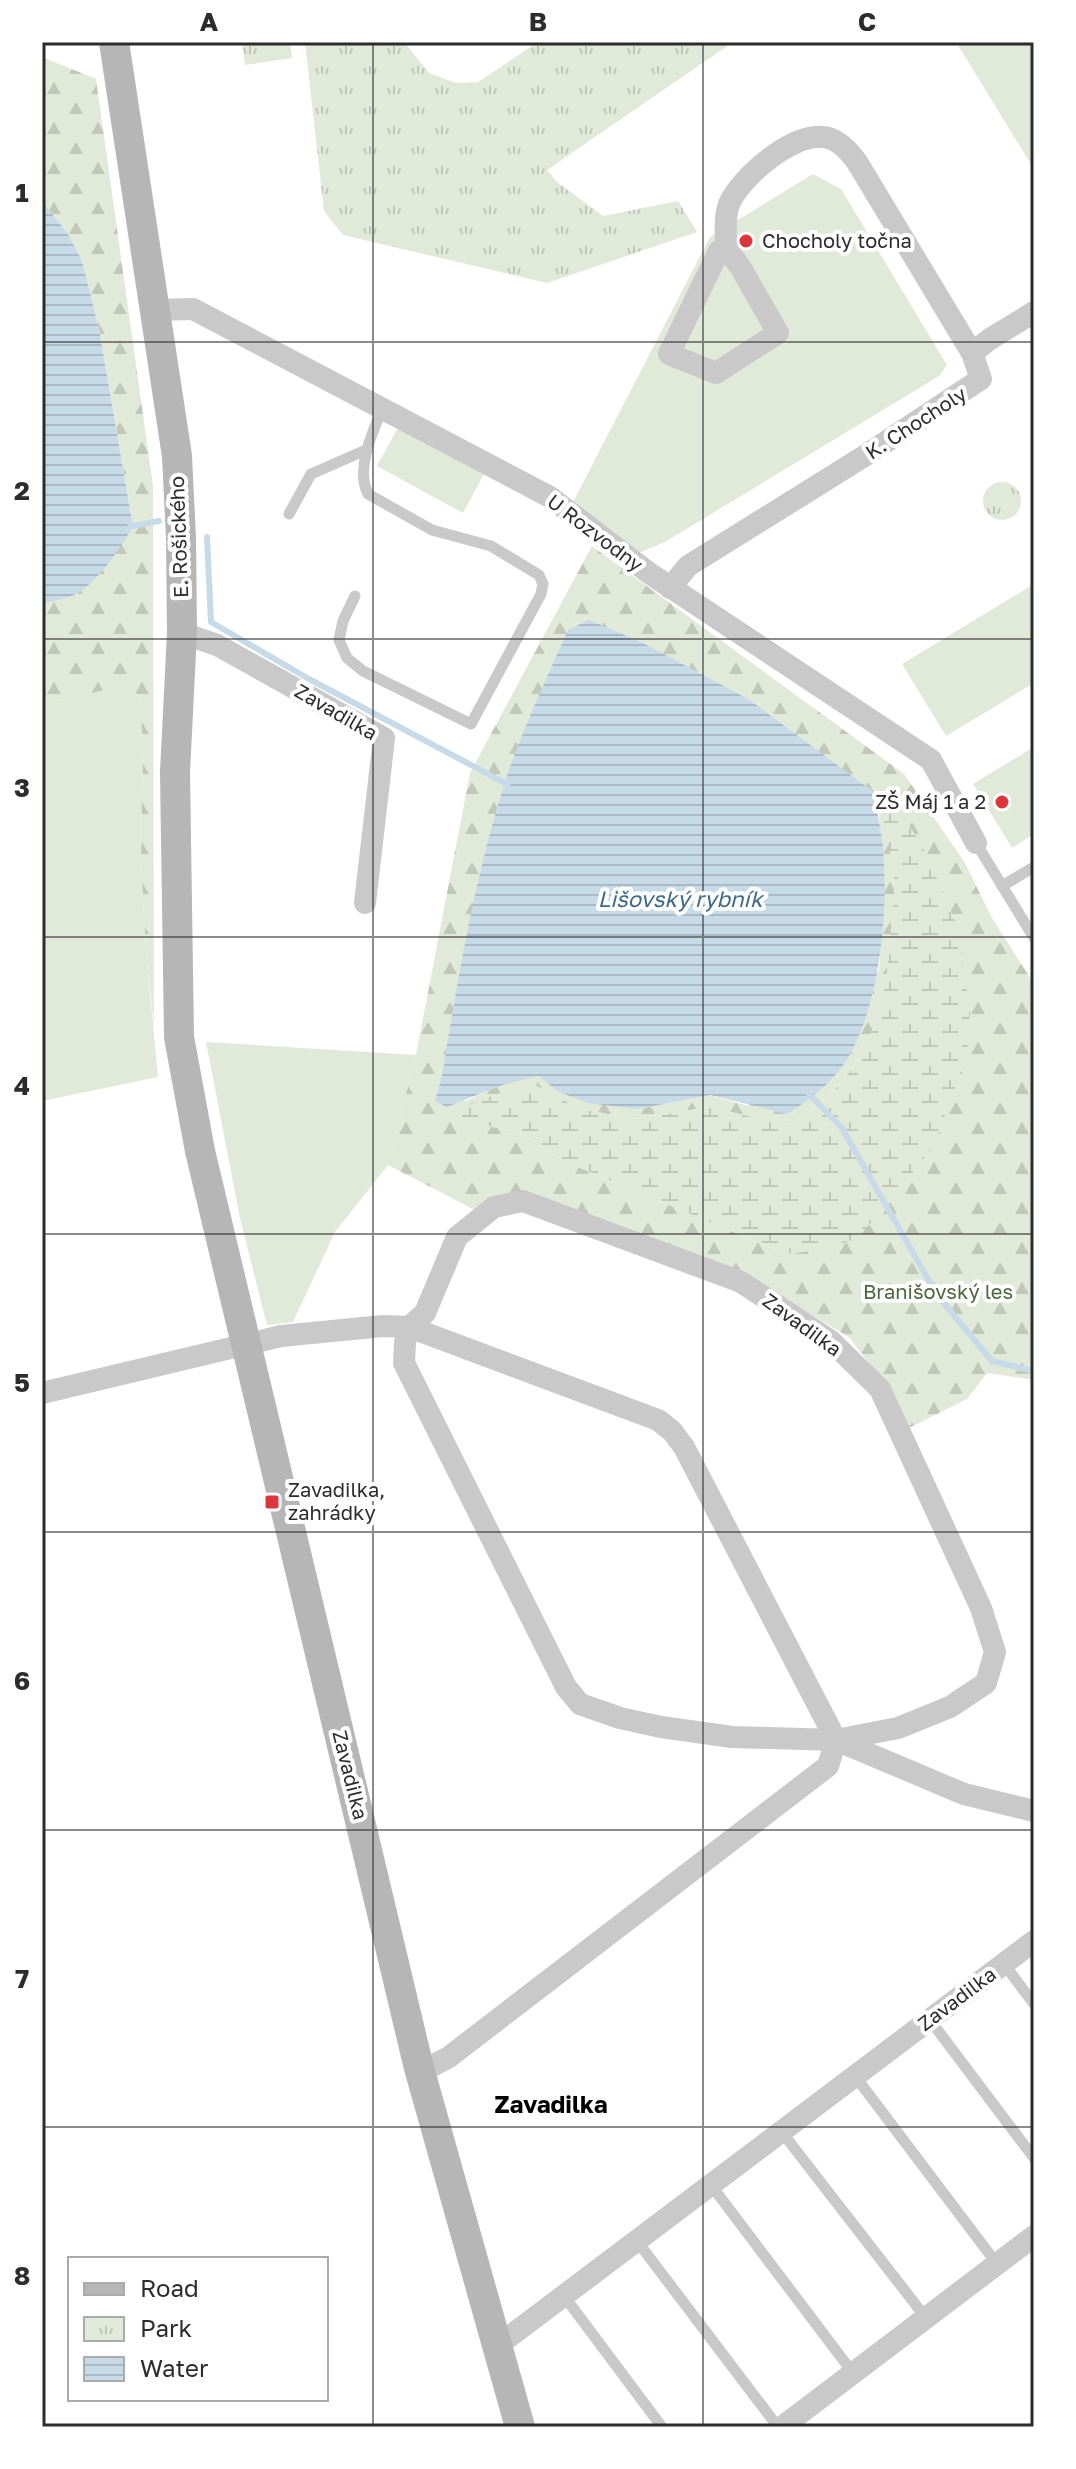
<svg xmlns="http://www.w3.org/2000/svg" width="1076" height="2469" font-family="'Golos Text',sans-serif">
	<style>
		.grass { fill: #e1e9d9 }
		.forest { fill: url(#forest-firs); fill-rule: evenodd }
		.wetland { fill: url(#wetland-marsh) }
		.park { fill: url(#park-tufts) }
		.water { fill: url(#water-rules) }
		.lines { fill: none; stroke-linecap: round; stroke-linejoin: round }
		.stream { stroke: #c6dae8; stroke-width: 6 }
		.lane { stroke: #c9c9c9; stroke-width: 11 }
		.street { stroke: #c9c9c9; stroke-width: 22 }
		.secondary { stroke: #b6b6b6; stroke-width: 30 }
		.grid { fill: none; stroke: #2c2c2c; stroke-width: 2; stroke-opacity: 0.55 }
		.poi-dot { fill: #db363c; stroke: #fff; stroke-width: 3 }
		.labels { text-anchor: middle; stroke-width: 8; stroke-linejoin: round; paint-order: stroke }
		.poi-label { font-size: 20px; fill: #2c2c2c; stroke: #fff; text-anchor: start }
		.street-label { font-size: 20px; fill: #2c2c2c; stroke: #fff }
		.park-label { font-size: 20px; fill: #4d643c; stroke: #fff }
		.water-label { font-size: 22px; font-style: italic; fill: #3f6988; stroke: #fff }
		.quarter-label { font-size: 24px; font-weight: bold; fill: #000; stroke: #fff }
		.neatline { fill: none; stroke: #2c2c2c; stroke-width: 3 }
		.grid-label { font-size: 26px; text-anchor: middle; font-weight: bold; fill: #2c2c2c }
	</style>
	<defs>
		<pattern id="forest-firs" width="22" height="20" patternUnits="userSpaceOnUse" patternTransform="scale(2)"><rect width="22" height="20" fill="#e1e9d9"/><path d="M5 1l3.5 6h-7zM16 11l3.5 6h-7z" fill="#c1c8ba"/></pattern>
		<pattern id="wetland-marsh" width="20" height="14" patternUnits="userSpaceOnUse" patternTransform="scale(2)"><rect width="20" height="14" fill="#e1e9d9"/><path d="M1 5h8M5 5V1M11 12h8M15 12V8" fill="none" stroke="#c1c8ba"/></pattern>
		<pattern id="park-tufts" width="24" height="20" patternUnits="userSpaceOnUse" patternTransform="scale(2)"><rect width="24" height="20" fill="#e1e9d9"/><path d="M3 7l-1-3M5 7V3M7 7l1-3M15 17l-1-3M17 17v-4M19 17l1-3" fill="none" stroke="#c1c8ba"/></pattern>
		<pattern id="water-rules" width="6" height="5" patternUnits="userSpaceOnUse" patternTransform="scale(2)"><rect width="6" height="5" fill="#c6dae8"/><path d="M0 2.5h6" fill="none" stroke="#aabbc7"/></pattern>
	</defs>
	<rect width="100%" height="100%" fill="#fff"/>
	<!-- grass -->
	<g class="grass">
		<polygon points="956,42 1034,42 1034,169"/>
		<polygon points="813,174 841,189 947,365 939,376 665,542 639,553 571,506 710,237"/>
		<polygon points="399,426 485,472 463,513 377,466"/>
		<polygon points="1034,584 1034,683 946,736 902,664"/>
		<polygon points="128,685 139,696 143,743 141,862 146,951 158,1077 42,1101 42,704"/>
		<polygon points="1034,747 1034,834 1012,848 973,784"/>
		<polygon points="206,1042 416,1055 388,1165 335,1232 293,1322 267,1325 240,1218"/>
	</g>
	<!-- forest -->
	<g class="forest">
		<polygon points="42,57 96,79 153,486 154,1027 146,951 141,862 143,743 139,696 128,685 42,704 42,604 77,594 133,525 99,329 82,261 68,234 42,201"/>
		<path d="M592,546L904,774L965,863L992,918L1034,984V1380L987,1373L967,1399L909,1428L884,1383L849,1337L743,1275L534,1196L473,1209L388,1165L416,1055L470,773ZM528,720L820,755L871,790L879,813L884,887L879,970L749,1106L709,1095L638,1109L559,1092L538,1076L502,1084L466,1101H435L442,1075C462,955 486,835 528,720ZM877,786L967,1054L786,1254L566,1162L519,1132L453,1119L536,1086L581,1109L634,1119L709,1107L789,1125C864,1079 886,1018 891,933C892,917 895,900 894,884C893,852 883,818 877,786Z"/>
	</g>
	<!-- wetland -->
	<path class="wetland" d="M877,785L893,798L926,853L958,928L970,1013L967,1054L934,1146L859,1237L823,1250L786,1254L566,1162L519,1132L452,1119V1112L502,1092L536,1086L581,1109L634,1119L709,1107L789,1125C866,1079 886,1015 891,930C892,914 895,897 894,881C891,849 882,817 877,785Z"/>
	<!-- park -->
	<g class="park">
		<polygon points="242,42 290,42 292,58 245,65"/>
		<polygon points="305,42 404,42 429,73 456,83 478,82 538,42 733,42 547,170 557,182 603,216 678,201 697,232 547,283 343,235 324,211"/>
		<circle cx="1002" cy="501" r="19"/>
	</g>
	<!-- water -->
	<g class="water">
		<path d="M42,201L68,234L82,261L99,329L133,526C123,545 94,587 74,595C64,599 52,601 42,604Z"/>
		<path d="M589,620L643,643L748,699L871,790C896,859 886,999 846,1061C831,1084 809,1100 787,1114L710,1095L638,1109L588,1103L559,1092L538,1076L502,1085L447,1107L435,1101L442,1075C458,978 475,875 505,782C522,730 546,680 568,630Z"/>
	</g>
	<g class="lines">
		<!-- stream -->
		<g class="stream">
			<polyline points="129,522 133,526 159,521"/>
			<polyline points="207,537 211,622 309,679 505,783 510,789"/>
			<polyline points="809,1094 842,1128 937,1295 992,1361 1034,1371"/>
		</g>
		<!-- lane -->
		<g class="lane">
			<polyline points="289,514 311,474 366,450"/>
			<path d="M355,596L343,621L339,640L347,658L363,671L471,724L541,594L543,584L539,575L491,546L432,530L368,494C355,469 373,431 383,407"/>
			<polyline points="976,843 1034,938"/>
			<polyline points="1002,886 1034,867"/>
			<polyline points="1004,1964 1034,2004"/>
			<polyline points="930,2020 1034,2158"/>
			<polyline points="855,2076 997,2264"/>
			<polyline points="781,2131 926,2318"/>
			<polyline points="711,2185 853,2373"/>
			<polyline points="637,2241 778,2427"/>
			<polyline points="564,2296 662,2427"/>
		</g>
		<!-- street -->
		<g class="street">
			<polygon points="726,248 741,268 778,333 716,373 669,354 719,251"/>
			<polyline points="155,310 193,309 550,497 649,573 931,760 976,843"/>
			<polyline points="972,353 990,339 1034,312"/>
			<path d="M670,588L688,566L866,455L981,379L972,353L857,162C849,151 837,138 823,137C791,134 741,177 729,204C724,218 726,233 726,248"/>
			<polyline points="182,633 217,645 384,738 365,903"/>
			<polygon points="523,1201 741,1282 831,1341 880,1389 981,1608 995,1652 986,1683 950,1707 898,1728 836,1740 732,1737 661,1727 620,1718 580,1704 566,1687 404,1363 405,1342 409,1327 425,1313 457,1237 494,1207"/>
			<polyline points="42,1393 281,1336 383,1326 409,1327 658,1420 672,1431 684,1447 836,1740 964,1794 1034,1811"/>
			<polyline points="419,2068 434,2065 449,2057 828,1766 836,1740"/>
			<polyline points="496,2345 509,2337 1034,1941"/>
			<polyline points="782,2427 1034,2236"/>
		</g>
		<!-- secondary -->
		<polyline class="secondary" points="114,42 177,456 181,538 182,633 175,772 179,1037 200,1151 419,2068 520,2427"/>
	</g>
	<!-- grid -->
	<path class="grid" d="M373,42V2427M703,42V2427M42,342H1034M42,639H1034M42,937H1034M42,1234H1034M42,1532H1034M42,1830H1034M42,2127H1034"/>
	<!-- markers -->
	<g class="poi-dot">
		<circle cx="746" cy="241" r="8"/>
		<circle cx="1002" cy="802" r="8"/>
		<rect x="264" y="1494" width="16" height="16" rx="4"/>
	</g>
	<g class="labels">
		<!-- poi labels -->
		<g class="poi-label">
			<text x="762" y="248">Chocholy točna</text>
			<text x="986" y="809" text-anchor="end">ZŠ Máj 1 a 2</text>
			<text x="288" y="1497">Zavadilka,<tspan x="288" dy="23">zahrádky</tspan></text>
		</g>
		<!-- street labels -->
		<g class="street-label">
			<text transform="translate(916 423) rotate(-33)" y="7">K. Chocholy</text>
			<text transform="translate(595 533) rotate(37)" y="7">U Rozvodny</text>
			<text transform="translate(179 537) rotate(-92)" y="7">E. Rošického</text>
			<text transform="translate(336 712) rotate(30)" y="7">Zavadilka</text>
			<text transform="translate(802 1325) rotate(36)" y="7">Zavadilka</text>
			<text transform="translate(350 1775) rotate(76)" y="7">Zavadilka</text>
			<text transform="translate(957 1999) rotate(-37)" y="7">Zavadilka</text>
		</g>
		<!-- park labels -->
		<g class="park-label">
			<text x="938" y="1299">Branišovský les</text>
		</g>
		<!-- water labels -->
		<g class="water-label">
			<text x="680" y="907">Lišovský rybník</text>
		</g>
		<!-- quarter labels -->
		<g class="quarter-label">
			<text x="551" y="2113">Zavadilka</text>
		</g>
	</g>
	<!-- border -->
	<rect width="1076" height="2469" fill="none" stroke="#ffffff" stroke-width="88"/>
	<!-- legend -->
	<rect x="68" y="2257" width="260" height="144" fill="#ffffff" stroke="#ababab" stroke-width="2"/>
	<rect x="84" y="2283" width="40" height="12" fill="#b6b6b6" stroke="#ababab" stroke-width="2"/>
	<text x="140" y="2297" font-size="24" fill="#2c2c2c">Road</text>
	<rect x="84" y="2317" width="40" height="24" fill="url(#park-tufts)" stroke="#ababab" stroke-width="2"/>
	<text x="140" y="2337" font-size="24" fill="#2c2c2c">Park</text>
	<rect x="84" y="2357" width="40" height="24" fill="url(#water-rules)" stroke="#ababab" stroke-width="2"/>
	<text x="140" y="2377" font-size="24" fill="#2c2c2c">Water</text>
	<rect x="44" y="44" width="988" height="2381" class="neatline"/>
	<g class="grid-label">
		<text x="209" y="31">A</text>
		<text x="538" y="31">B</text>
		<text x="867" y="31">C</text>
		<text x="22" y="202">1</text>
		<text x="22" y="500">2</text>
		<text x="22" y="797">3</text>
		<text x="22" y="1095">4</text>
		<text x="22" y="1392">5</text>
		<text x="22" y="1690">6</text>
		<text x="22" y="1988">7</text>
		<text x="22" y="2285">8</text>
	</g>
</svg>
